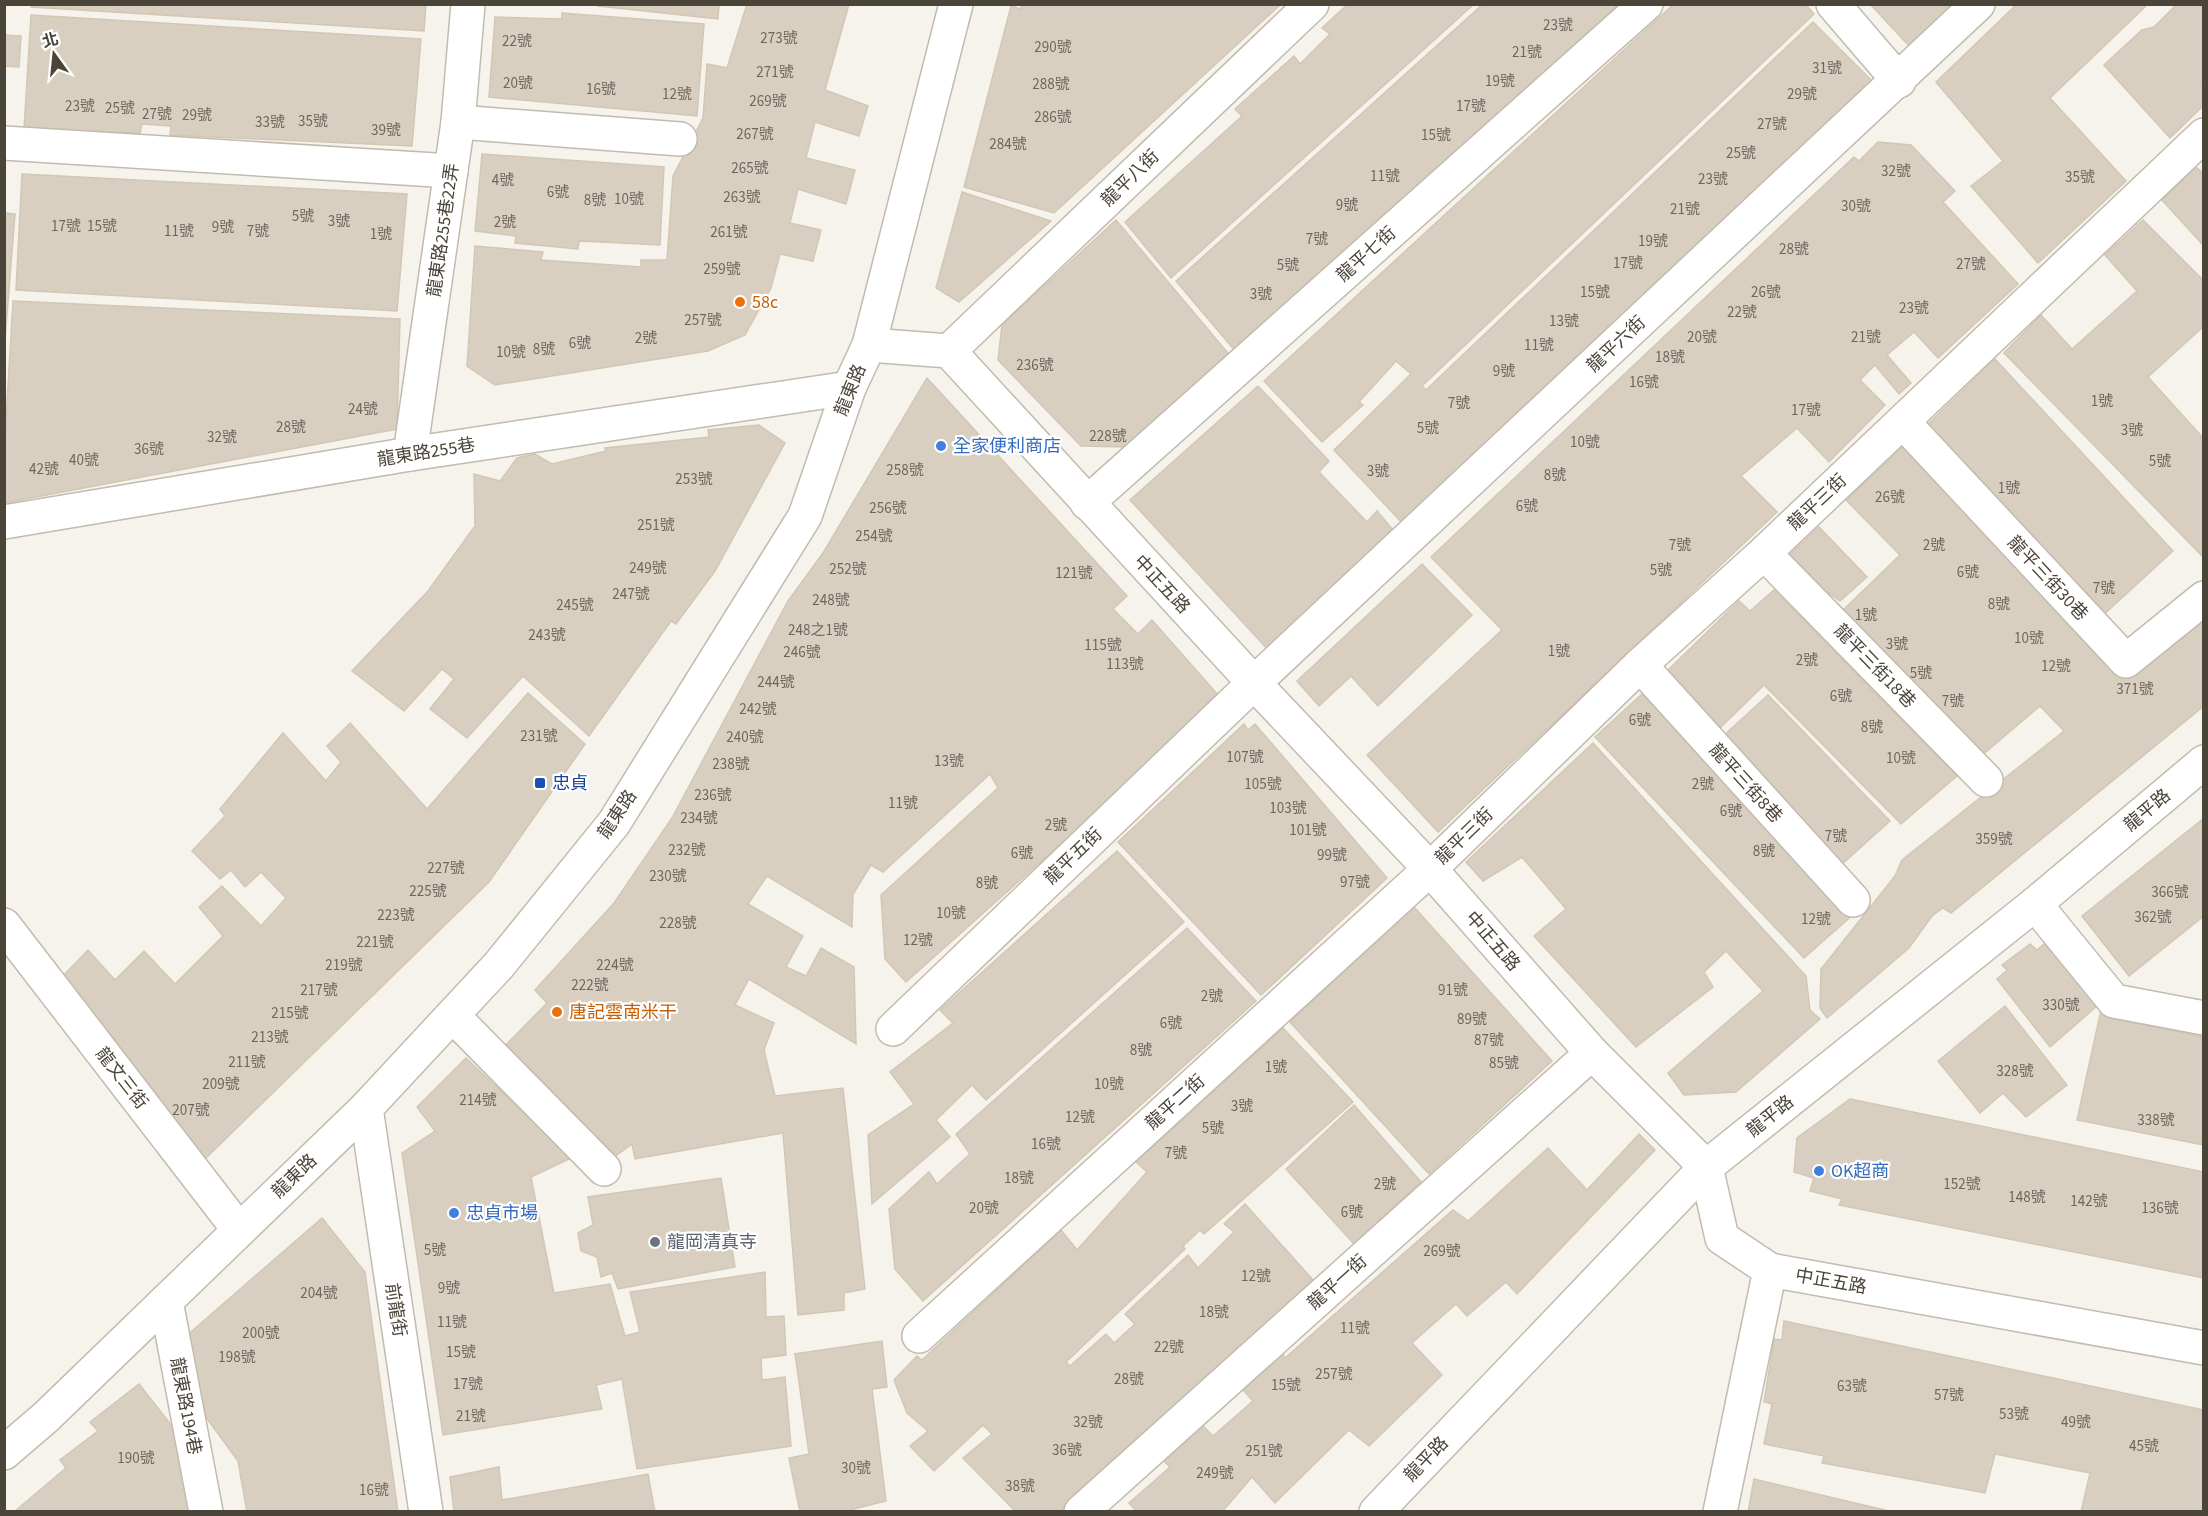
<svg xmlns="http://www.w3.org/2000/svg" width="2208" height="1516" font-family="'Source Sans 3','Noto Sans TC',sans-serif">
	<style>
		.building { fill: #d8cfc1; stroke: #d3c7b4; stroke-width: 1.5 }
		.lines { fill: none; stroke-linecap: round; stroke-linejoin: round }
		.minor-casing { stroke: #c2bbae; stroke-width: 36 }
		.minor { stroke: #fff; stroke-width: 33 }
		.food-dot { fill: #e8710a; stroke: #fff; stroke-width: 2 }
		.shop-dot { fill: #3f7fe0; stroke: #fff; stroke-width: 2 }
		.transit-dot { fill: #1a4fb4; stroke: #fff; stroke-width: 2 }
		.worship-dot { fill: #6b7280; stroke: #fff; stroke-width: 2 }
		.labels { text-anchor: middle; stroke-width: 4.5; stroke-linejoin: round; paint-order: stroke }
		.number-label { font-size: 15px; fill: #6e675b }
		.street-label { font-size: 18px; fill: #4b4439; stroke: #fff }
		.food-label { font-size: 18px; fill: #c56008; stroke: #fff; text-anchor: start }
		.shop-label { font-size: 18px; fill: #366cbe; stroke: #fff; text-anchor: start }
		.transit-label { font-size: 18px; fill: #164399; stroke: #fff; text-anchor: start }
		.worship-label { font-size: 18px; fill: #5b616d; stroke: #fff; text-anchor: start }
	</style>
	<rect width="100%" height="100%" fill="#f6f3ec"/>
	<!-- building -->
	<g class="building">
		<polygon points="31,4 426,4 424,31 31,7"/>
		<polygon points="598,4 719,4 718,19 598,6"/>
		<polygon points="747,4 849,4 825,90 868,106 859,136 815,122 806,158 855,170 846,204 798,189 790,223 821,230 813,261 780,254 771,288 745,335 708,351 495,385 467,366 475,246 543,252 541,260 641,267 641,260 667,260 673,176 703,118 707,64 727,68"/>
		<polygon points="1022,4 1281,4 1054,213 964,187 1011,6 1021,9"/>
		<polygon points="1348,4 1474,4 1171,278 1125,222 1242,116 1235,109 1294,56 1300,64 1330,34 1322,28"/>
		<polygon points="1483,4 1619,4 1236,352 1176,281"/>
		<polygon points="1674,4 1805,4 1814,14 1422,386 1426,390 1813,22 1874,83 1404,525 1334,450 1411,374 1396,361 1359,402 1363,405 1322,442 1264,381"/>
		<polygon points="1870,4 1957,4 1911,48"/>
		<polygon points="2017,4 2148,4 2050,98 2126,181 2038,263 1971,186 2003,161 1936,82"/>
		<polygon points="2177,4 2204,4 2204,79 2200,82 2204,86 2204,105 2170,138 2104,65 2142,30 2154,27"/>
		<polygon points="562,13 704,24 697,116 489,97 495,17 562,19"/>
		<polygon points="31,15 421,39 412,146 170,135 171,126 142,124 140,133 24,129"/>
		<polygon points="4,35 21,36 19,67 4,66"/>
		<polygon points="1878,142 1911,145 1955,191 1943,202 2018,284 1938,358 1914,332 1887,355 1911,383 1899,394 1875,365 1860,380 1885,405 1829,462 1797,428 1741,476 1777,512 1438,832 1367,755 1502,630 1431,557 1854,157 1859,161"/>
		<polygon points="482,154 664,167 660,245 579,241 578,249 515,243 516,236 475,231"/>
		<polygon points="2196,167 2204,174 2204,246 2162,200"/>
		<polygon points="22,174 407,194 397,311 16,290"/>
		<polygon points="962,192 1051,221 959,302 936,288"/>
		<polygon points="4,213 15,214 4,353"/>
		<polygon points="1116,220 1232,358 1129,447 1081,446 998,360 1002,325"/>
		<polygon points="2143,220 2204,281 2204,326 2148,377 2204,439 2204,558 2004,353 2041,315 2072,349 2137,291 2105,255"/>
		<polygon points="13,301 400,319 397,429 4,503 4,453"/>
		<polygon points="1995,359 2173,551 2100,618 1924,428"/>
		<polygon points="927,378 1127,596 1113,609 1138,634 1152,620 1226,704 1097,823 1092,816 906,982 885,959 881,895 998,788 990,774 883,872 871,865 853,894 852,927 767,876 748,904 803,936 786,967 806,976 821,948 854,967 856,1044 749,979 735,1005 774,1023 764,1050 775,1096 843,1088 865,1289 844,1293 844,1310 798,1315 783,1133 635,1159 632,1144 610,1160 501,1050 547,1003 535,990 614,903 672,818 788,601 823,553"/>
		<polygon points="1258,386 1329,461 1319,472 1367,522 1377,511 1398,536 1272,654 1130,500"/>
		<polygon points="759,425 785,443 715,571 676,624 671,621 589,736 523,676 467,738 430,709 454,679 442,669 404,711 352,671 428,591 475,526 474,474 500,481 517,458 535,454 552,464 606,451 605,448 709,437 708,430"/>
		<polygon points="1903,447 2124,678 2204,612 2204,706 1951,913 1943,908 1932,916 1909,948 1827,1018 1820,1008 1821,969 1895,876 1902,860 2064,731 2040,706 1980,757 1838,615 1900,555 1846,500"/>
		<polygon points="1819,527 1867,577 1840,601 1829,593 1821,599 1787,557"/>
		<polygon points="1422,564 1472,615 1378,706 1351,676 1319,706 1297,681"/>
		<polygon points="1774,590 1957,776 1901,824 1764,685 1719,729 1667,671 1739,601 1750,611"/>
		<polygon points="528,693 585,744 489,882 203,1161 105,1053 116,1040 88,1015 60,979 88,950 115,980 144,951 175,984 223,936 199,907 222,886 261,926 286,898 261,872 245,887 231,870 220,879 192,851 225,816 220,809 283,733 326,781 341,762 327,746 350,723 427,809"/>
		<polygon points="1642,694 1855,913 1804,958 1595,737"/>
		<polygon points="1768,695 1890,821 1839,867 1722,737"/>
		<polygon points="1244,724 1248,730 1255,724 1387,878 1261,995 1118,842"/>
		<polygon points="1593,743 1806,976 1810,1010 1820,1019 1736,1092 1684,1095 1668,1073 1763,991 1726,951 1704,972 1713,987 1636,1047 1534,936 1566,909 1522,857 1483,881 1466,862"/>
		<polygon points="2204,818 2204,916 2129,976 2082,916"/>
		<polygon points="1117,851 1184,922 986,1100 972,1085 936,1120 950,1137 872,1204 868,1135 914,1104 890,1072 953,1023 940,1010"/>
		<polygon points="1414,907 1552,1061 1429,1174 1290,1022"/>
		<polygon points="1187,928 1256,1001 923,1301 895,1269 889,1209 929,1172 937,1184 970,1154 956,1134"/>
		<polygon points="2045,943 2097,1006 2050,1047 1997,979 2007,970 2002,965 2030,944 2037,950"/>
		<polygon points="2005,1006 2067,1085 2026,1117 2003,1093 1980,1113 1938,1061"/>
		<polygon points="2101,1010 2106,1017 2204,1037 2204,1145 2077,1120"/>
		<polygon points="1283,1028 1353,1102 1204,1234 1200,1230 1183,1246 1185,1249 1066,1362 1070,1366 1106,1334 1114,1343 1135,1324 1125,1314 1188,1255 1198,1268 1234,1232 1224,1224 1245,1204 1313,1280 1060,1512 1016,1512 963,1458 992,1434 983,1425 934,1471 910,1446 928,1431 907,1413 894,1380 917,1356 922,1360 1061,1230 1077,1250 1147,1172 1136,1162"/>
		<polygon points="466,1058 571,1158 531,1177 554,1293 610,1284 625,1336 640,1332 630,1292 765,1272 766,1317 784,1316 786,1355 761,1358 762,1380 785,1377 791,1446 637,1469 622,1379 596,1385 602,1409 443,1435 402,1153 435,1131 417,1107"/>
		<polygon points="1850,1099 2204,1172 2204,1278 1839,1205 1842,1199 1810,1191 1814,1178 1794,1172 1797,1138"/>
		<polygon points="1354,1105 1421,1182 1354,1244 1286,1169"/>
		<polygon points="1639,1134 1655,1150 1517,1294 1506,1282 1467,1316 1456,1304 1412,1343 1442,1375 1369,1446 1349,1430 1275,1503 1252,1477 1222,1512 1137,1512 1129,1503 1170,1467 1163,1460 1202,1425 1213,1436 1253,1401 1243,1390 1283,1354 1285,1358 1453,1210 1468,1221 1548,1148 1587,1190"/>
		<polygon points="721,1178 735,1267 618,1289 612,1273 601,1277 597,1257 581,1251 578,1233 593,1225 588,1197"/>
		<polygon points="322,1218 365,1272 398,1512 247,1512 238,1461 162,1357"/>
		<polygon points="1784,1321 2204,1410 2204,1512 2081,1512 2090,1473 1995,1454 1985,1493 1822,1463 1824,1456 1764,1444 1772,1404 1764,1402 1774,1339 1782,1340"/>
		<polygon points="882,1341 887,1387 872,1389 886,1501 842,1512 800,1512 789,1458 809,1454 795,1354"/>
		<polygon points="139,1384 211,1476 215,1512 14,1512 66,1468 60,1460 98,1431 90,1422"/>
		<polygon points="499,1467 502,1500 648,1474 655,1512 454,1512 450,1477"/>
		<polygon points="1754,1479 1893,1512 1748,1512"/>
	</g>
	<g class="lines">
		<!-- minor casing -->
		<g class="minor-casing">
			<g id="minor">
				<polyline points="1833,4 1899,81"/>
				<polyline points="458,122 680,139"/>
				<polyline points="4,143 451,171"/>
				<polyline points="869,345 949,351 1254,683 1430,869 1592,1053 1706,1167 1722,1238 1770,1270 2204,1348"/>
				<polyline points="949,351 1312,4"/>
				<polyline points="1903,422 2126,661 2204,598"/>
				<polyline points="410,454 458,122 468,4"/>
				<polyline points="1087,503 1646,4"/>
				<polyline points="4,522 410,454 849,388"/>
				<polyline points="1764,553 1986,780"/>
				<polyline points="1640,665 1853,900"/>
				<polyline points="2035,904 2114,1001 2204,1018"/>
				<polyline points="4,925 239,1230"/>
				<polyline points="453,1016 604,1169"/>
				<polyline points="893,1029 1254,683 1978,4"/>
				<polyline points="366,1108 426,1512"/>
				<polyline points="166,1301 206,1512"/>
				<polyline points="919,1336 1430,869 1640,665 1764,553 2204,135"/>
				<polyline points="4,1453 46,1417 366,1108 499,965 614,823 805,516 849,388 869,345 956,4"/>
				<polyline points="1081,1512 1592,1053"/>
				<polyline points="1376,1512 1706,1167 2035,904 2204,762"/>
				<polyline points="1720,1512 1770,1270"/>
			</g>
		</g>
		<!-- minor -->
		<use href="#minor" class="minor"/>
	</g>
	<!-- markers -->
	<g class="food-dot">
		<circle cx="740" cy="302" r="6"/>
		<circle cx="557" cy="1012" r="6"/>
	</g>
	<g class="shop-dot">
		<circle cx="941" cy="446" r="6"/>
		<circle cx="1819" cy="1171" r="6"/>
		<circle cx="454" cy="1213" r="6"/>
	</g>
	<rect class="transit-dot" x="534" y="777" width="12" height="12" rx="3"/>
	<circle class="worship-dot" cx="655" cy="1242" r="6"/>
	<g class="labels">
		<!-- number labels -->
		<g class="number-label">
			<text x="1558" y="30">23號</text>
			<text x="779" y="43">273號</text>
			<text x="517" y="46">22號</text>
			<text x="1053" y="52">290號</text>
			<text x="1527" y="57">21號</text>
			<text x="1827" y="73">31號</text>
			<text x="775" y="77">271號</text>
			<text x="1500" y="86">19號</text>
			<text x="518" y="88">20號</text>
			<text x="1051" y="89">288號</text>
			<text x="601" y="94">16號</text>
			<text x="677" y="99">12號</text>
			<text x="1802" y="99">29號</text>
			<text x="768" y="106">269號</text>
			<text x="80" y="111">23號</text>
			<text x="1471" y="111">17號</text>
			<text x="120" y="113">25號</text>
			<text x="157" y="119">27號</text>
			<text x="197" y="120">29號</text>
			<text x="1053" y="122">286號</text>
			<text x="313" y="126">35號</text>
			<text x="270" y="127">33號</text>
			<text x="1772" y="129">27號</text>
			<text x="386" y="135">39號</text>
			<text x="755" y="139">267號</text>
			<text x="1436" y="140">15號</text>
			<text x="1008" y="149">284號</text>
			<text x="1741" y="158">25號</text>
			<text x="750" y="173">265號</text>
			<text x="1896" y="176">32號</text>
			<text x="1385" y="181">11號</text>
			<text x="2080" y="182">35號</text>
			<text x="1713" y="184">23號</text>
			<text x="503" y="185">4號</text>
			<text x="558" y="197">6號</text>
			<text x="742" y="202">263號</text>
			<text x="629" y="204">10號</text>
			<text x="595" y="205">8號</text>
			<text x="1347" y="210">9號</text>
			<text x="1856" y="211">30號</text>
			<text x="1685" y="214">21號</text>
			<text x="303" y="221">5號</text>
			<text x="339" y="226">3號</text>
			<text x="505" y="227">2號</text>
			<text x="66" y="231">17號</text>
			<text x="102" y="231">15號</text>
			<text x="223" y="232">9號</text>
			<text x="179" y="236">11號</text>
			<text x="258" y="236">7號</text>
			<text x="729" y="237">261號</text>
			<text x="381" y="239">1號</text>
			<text x="1317" y="244">7號</text>
			<text x="1653" y="246">19號</text>
			<text x="1794" y="254">28號</text>
			<text x="1628" y="268">17號</text>
			<text x="1971" y="269">27號</text>
			<text x="1288" y="270">5號</text>
			<text x="722" y="274">259號</text>
			<text x="1595" y="297">15號</text>
			<text x="1766" y="297">26號</text>
			<text x="1261" y="299">3號</text>
			<text x="1914" y="313">23號</text>
			<text x="1742" y="317">22號</text>
			<text x="703" y="325">257號</text>
			<text x="1564" y="326">13號</text>
			<text x="1702" y="342">20號</text>
			<text x="1866" y="342">21號</text>
			<text x="646" y="343">2號</text>
			<text x="580" y="348">6號</text>
			<text x="1539" y="350">11號</text>
			<text x="544" y="354">8號</text>
			<text x="511" y="357">10號</text>
			<text x="1670" y="362">18號</text>
			<text x="1035" y="370">236號</text>
			<text x="1504" y="376">9號</text>
			<text x="1644" y="387">16號</text>
			<text x="2102" y="406">1號</text>
			<text x="1459" y="408">7號</text>
			<text x="363" y="414">24號</text>
			<text x="1806" y="415">17號</text>
			<text x="291" y="432">28號</text>
			<text x="1428" y="433">5號</text>
			<text x="2132" y="435">3號</text>
			<text x="1108" y="441">228號</text>
			<text x="222" y="442">32號</text>
			<text x="1585" y="447">10號</text>
			<text x="149" y="454">36號</text>
			<text x="84" y="465">40號</text>
			<text x="2160" y="466">5號</text>
			<text x="44" y="474">42號</text>
			<text x="905" y="475">258號</text>
			<text x="1378" y="476">3號</text>
			<text x="1555" y="480">8號</text>
			<text x="694" y="484">253號</text>
			<text x="2009" y="493">1號</text>
			<text x="1890" y="502">26號</text>
			<text x="1527" y="511">6號</text>
			<text x="888" y="513">256號</text>
			<text x="656" y="530">251號</text>
			<text x="874" y="541">254號</text>
			<text x="1680" y="550">7號</text>
			<text x="1934" y="550">2號</text>
			<text x="648" y="573">249號</text>
			<text x="848" y="574">252號</text>
			<text x="1661" y="575">5號</text>
			<text x="1968" y="577">6號</text>
			<text x="1074" y="578">121號</text>
			<text x="2104" y="593">7號</text>
			<text x="631" y="599">247號</text>
			<text x="831" y="605">248號</text>
			<text x="1999" y="609">8號</text>
			<text x="575" y="610">245號</text>
			<text x="1866" y="620">1號</text>
			<text x="818" y="635">248之1號</text>
			<text x="547" y="640">243號</text>
			<text x="2029" y="643">10號</text>
			<text x="1897" y="649">3號</text>
			<text x="1103" y="650">115號</text>
			<text x="1559" y="656">1號</text>
			<text x="802" y="657">246號</text>
			<text x="1807" y="665">2號</text>
			<text x="1125" y="669">113號</text>
			<text x="2056" y="671">12號</text>
			<text x="1921" y="678">5號</text>
			<text x="776" y="687">244號</text>
			<text x="2135" y="694">371號</text>
			<text x="1841" y="701">6號</text>
			<text x="1953" y="706">7號</text>
			<text x="758" y="714">242號</text>
			<text x="1640" y="725">6號</text>
			<text x="1872" y="732">8號</text>
			<text x="539" y="741">231號</text>
			<text x="745" y="742">240號</text>
			<text x="1245" y="762">107號</text>
			<text x="1901" y="763">10號</text>
			<text x="949" y="766">13號</text>
			<text x="731" y="769">238號</text>
			<text x="1263" y="789">105號</text>
			<text x="1703" y="789">2號</text>
			<text x="713" y="800">236號</text>
			<text x="903" y="808">11號</text>
			<text x="1288" y="813">103號</text>
			<text x="1731" y="816">6號</text>
			<text x="699" y="823">234號</text>
			<text x="1056" y="830">2號</text>
			<text x="1308" y="835">101號</text>
			<text x="1836" y="841">7號</text>
			<text x="1994" y="844">359號</text>
			<text x="687" y="855">232號</text>
			<text x="1764" y="856">8號</text>
			<text x="1022" y="858">6號</text>
			<text x="1332" y="860">99號</text>
			<text x="446" y="873">227號</text>
			<text x="668" y="881">230號</text>
			<text x="1355" y="887">97號</text>
			<text x="987" y="888">8號</text>
			<text x="428" y="896">225號</text>
			<text x="2170" y="897">366號</text>
			<text x="951" y="918">10號</text>
			<text x="396" y="920">223號</text>
			<text x="2153" y="922">362號</text>
			<text x="1816" y="924">12號</text>
			<text x="678" y="928">228號</text>
			<text x="918" y="945">12號</text>
			<text x="375" y="947">221號</text>
			<text x="344" y="970">219號</text>
			<text x="615" y="970">224號</text>
			<text x="590" y="990">222號</text>
			<text x="319" y="995">217號</text>
			<text x="1453" y="995">91號</text>
			<text x="1212" y="1001">2號</text>
			<text x="2061" y="1010">330號</text>
			<text x="290" y="1018">215號</text>
			<text x="1472" y="1024">89號</text>
			<text x="1171" y="1028">6號</text>
			<text x="270" y="1042">213號</text>
			<text x="1489" y="1045">87號</text>
			<text x="1141" y="1055">8號</text>
			<text x="247" y="1067">211號</text>
			<text x="1504" y="1068">85號</text>
			<text x="1276" y="1072">1號</text>
			<text x="2015" y="1076">328號</text>
			<text x="221" y="1089">209號</text>
			<text x="1109" y="1089">10號</text>
			<text x="478" y="1105">214號</text>
			<text x="1242" y="1111">3號</text>
			<text x="191" y="1115">207號</text>
			<text x="1080" y="1122">12號</text>
			<text x="2156" y="1125">338號</text>
			<text x="1213" y="1133">5號</text>
			<text x="1046" y="1149">16號</text>
			<text x="1176" y="1158">7號</text>
			<text x="1019" y="1183">18號</text>
			<text x="1385" y="1189">2號</text>
			<text x="1962" y="1189">152號</text>
			<text x="2027" y="1202">148號</text>
			<text x="2089" y="1206">142號</text>
			<text x="984" y="1213">20號</text>
			<text x="2160" y="1213">136號</text>
			<text x="1352" y="1217">6號</text>
			<text x="435" y="1255">5號</text>
			<text x="1442" y="1256">269號</text>
			<text x="1256" y="1281">12號</text>
			<text x="449" y="1293">9號</text>
			<text x="319" y="1298">204號</text>
			<text x="1214" y="1317">18號</text>
			<text x="452" y="1327">11號</text>
			<text x="1355" y="1333">11號</text>
			<text x="261" y="1338">200號</text>
			<text x="1169" y="1352">22號</text>
			<text x="461" y="1357">15號</text>
			<text x="237" y="1362">198號</text>
			<text x="1334" y="1379">257號</text>
			<text x="1129" y="1384">28號</text>
			<text x="468" y="1389">17號</text>
			<text x="1286" y="1390">15號</text>
			<text x="1852" y="1391">63號</text>
			<text x="1949" y="1400">57號</text>
			<text x="2014" y="1419">53號</text>
			<text x="471" y="1421">21號</text>
			<text x="1088" y="1427">32號</text>
			<text x="2076" y="1427">49號</text>
			<text x="2144" y="1451">45號</text>
			<text x="1067" y="1455">36號</text>
			<text x="1264" y="1456">251號</text>
			<text x="136" y="1463">190號</text>
			<text x="856" y="1473">30號</text>
			<text x="1215" y="1478">249號</text>
			<text x="1020" y="1491">38號</text>
			<text x="374" y="1495">16號</text>
		</g>
		<!-- street labels -->
		<g class="street-label">
			<text transform="translate(1130 178) rotate(-44)" y="6">龍平八街</text>
			<text transform="translate(443 230) rotate(-82)" y="6">龍東路255巷22弄</text>
			<text transform="translate(1366 254) rotate(-42)" y="6">龍平七街</text>
			<text transform="translate(1616 344) rotate(-43)" y="6">龍平六街</text>
			<text transform="translate(850 390) rotate(-68)" y="6">龍東路</text>
			<text transform="translate(426 452) rotate(-9)" y="6">龍東路255巷</text>
			<text transform="translate(1817 502) rotate(-43)" y="6">龍平三街</text>
			<text transform="translate(2048 578) rotate(47)" y="6">龍平三街30巷</text>
			<text transform="translate(1162 584) rotate(47)" y="6">中正五路</text>
			<text transform="translate(1875 666) rotate(46)" y="6">龍平三街18巷</text>
			<text transform="translate(1746 783) rotate(48)" y="6">龍平三街8巷</text>
			<text transform="translate(2147 810) rotate(-40)" y="6">龍平路</text>
			<text transform="translate(617 814) rotate(-56)" y="6">龍東路</text>
			<text transform="translate(1464 836) rotate(-44)" y="6">龍平三街</text>
			<text transform="translate(1073 856) rotate(-44)" y="6">龍平五街</text>
			<text transform="translate(1493 941) rotate(49)" y="6">中正五路</text>
			<text transform="translate(122 1078) rotate(52)" y="6">龍文三街</text>
			<text transform="translate(1175 1102) rotate(-42)" y="6">龍平二街</text>
			<text transform="translate(1770 1116) rotate(-39)" y="6">龍平路</text>
			<text transform="translate(294 1176) rotate(-44)" y="6">龍東路</text>
			<text transform="translate(1831 1281) rotate(10)" y="6">中正五路</text>
			<text transform="translate(1337 1282) rotate(-42)" y="6">龍平一街</text>
			<text transform="translate(396 1310) rotate(81)" y="6">前龍街</text>
			<text transform="translate(186 1406) rotate(79)" y="6">龍東路194巷</text>
			<text transform="translate(1426 1459) rotate(-46)" y="6">龍平路</text>
		</g>
		<!-- food labels -->
		<g class="food-label">
			<text x="752" y="308">58c</text>
			<text x="569" y="1018">唐記雲南米干</text>
		</g>
		<!-- shop labels -->
		<g class="shop-label">
			<text x="953" y="452">全家便利商店</text>
			<text x="1831" y="1177">OK超商</text>
			<text x="466" y="1219">忠貞市場</text>
		</g>
		<!-- transit labels -->
		<g class="transit-label">
			<text x="552" y="789">忠貞</text>
		</g>
		<!-- worship labels -->
		<g class="worship-label">
			<text x="667" y="1248">龍岡清真寺</text>
		</g>
	</g>
	<!-- border -->
	<rect width="2208" height="1516" fill="none" stroke="#4b4439" stroke-width="12"/>
	<!-- north arrow -->
	<g transform="translate(54 54) rotate(345)" stroke="#ffffff" stroke-width="4.5" paint-order="stroke">
	<path d="M0-4.5L10 22L0 15L-10 22Z" fill="#4b4439"/>
	<text y="-9" font-size="16" font-weight="bold" text-anchor="middle" fill="#4b4439">北</text>
	</g>
</svg>
